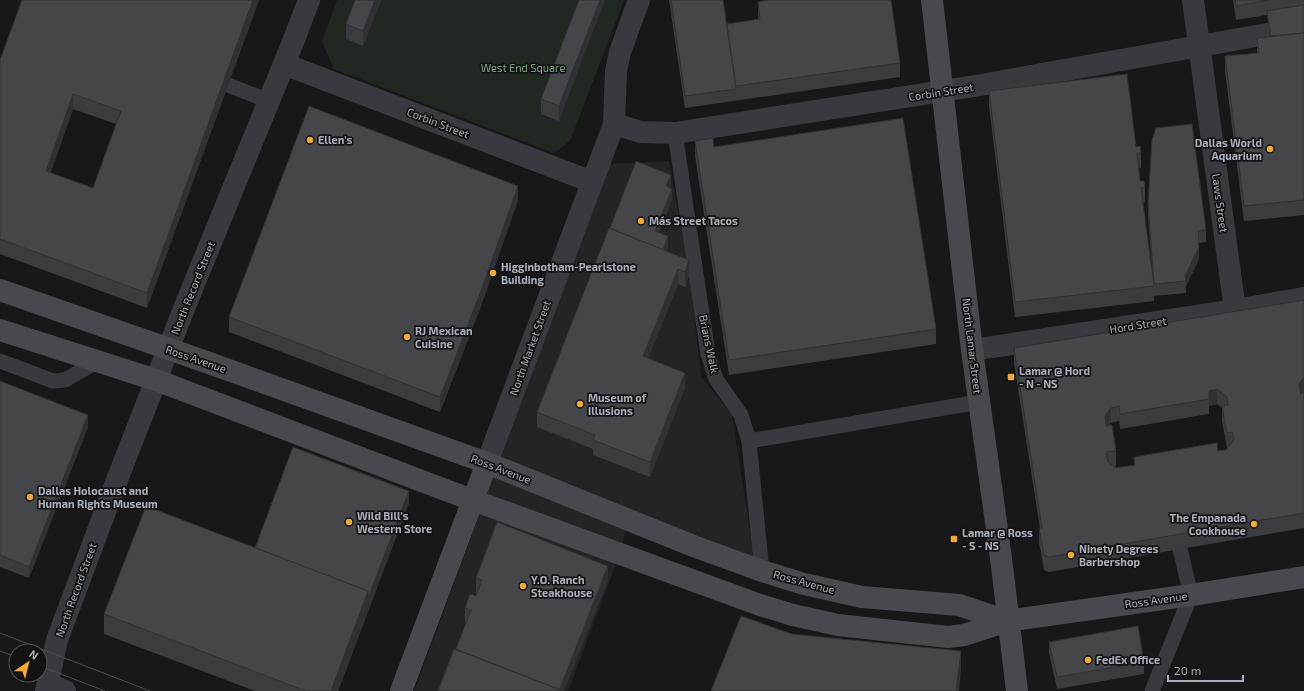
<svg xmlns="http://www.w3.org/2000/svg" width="1304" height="691" font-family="'Exo 2',sans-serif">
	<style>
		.built { fill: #242427 }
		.green { fill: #202821 }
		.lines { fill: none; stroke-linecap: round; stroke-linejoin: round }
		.lane { stroke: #393a3f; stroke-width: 15 }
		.street { stroke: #393a3f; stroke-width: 22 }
		.secondary { stroke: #47494f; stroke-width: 22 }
		.tram { stroke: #4c4e54; stroke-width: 1 }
		.wall { fill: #3a3c40; fill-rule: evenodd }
		.shaded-wall { fill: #303134 }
		.building { fill: #44464a; stroke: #303134; fill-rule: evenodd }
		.poi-dot { fill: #efa93b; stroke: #131315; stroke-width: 1.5 }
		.labels { text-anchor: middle; stroke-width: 3.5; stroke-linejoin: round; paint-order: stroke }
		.park-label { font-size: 11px; fill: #82a482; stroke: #131315 }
		.street-label { font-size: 11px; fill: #aab0ba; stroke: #131315 }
		.poi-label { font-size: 11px; font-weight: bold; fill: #aab0ba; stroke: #131315; text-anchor: start }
	</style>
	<rect width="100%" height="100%" fill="#18181a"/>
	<!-- built -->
	<polygon class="built" points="669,161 689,270 701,377 732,415 754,557 632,511 612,575 568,691 414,691 610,164"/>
	<!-- green -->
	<polygon class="green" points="337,0 624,0 570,141 554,153 334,69 322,41"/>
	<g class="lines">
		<!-- lane -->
		<g class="lane">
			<polyline points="228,85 269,101"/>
			<polyline points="675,133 708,354 716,379 741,415 749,441 762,571"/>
			<polyline points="0,361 53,381 65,380 98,361"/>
			<polyline points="749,441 979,402"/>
			<polyline points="1152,691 1191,595 1180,549"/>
		</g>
		<!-- street -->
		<g class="street">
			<polyline points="1193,0 1235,310"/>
			<polyline points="284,64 592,182"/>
			<polyline points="614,124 641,132 675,133 981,85 1267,34"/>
			<polyline points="972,350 1235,310 1304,298"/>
			<polyline points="487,463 614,124 616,71 620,52 639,0"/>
			<polyline points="48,684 65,691"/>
			<polyline points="46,691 57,640 115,485 185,306 293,42 309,0"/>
		</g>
		<!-- secondary -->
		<g class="secondary">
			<polyline points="932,0 972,350 1001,558 1017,691"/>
			<polyline points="0,290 212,364 487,463 696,547 762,571 804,584 862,597 959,605 1007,621"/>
			<polyline points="0,330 156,380 448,491 760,605 793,615 838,625 948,637 964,635 1007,621 1191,595 1304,577"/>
			<polyline points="401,691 487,463"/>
		</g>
		<!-- tram -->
		<g class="tram">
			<polyline points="0,633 150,691"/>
			<polyline points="0,651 16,657"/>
			<polyline points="40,666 105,691"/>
		</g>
	</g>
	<!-- wall -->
	<g class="wall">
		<path d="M22,0H259L147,308L0,254V60ZM73,109L116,124L93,188L50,173Z"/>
		<polygon points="355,0 381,0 363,46 346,39 346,24"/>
		<polygon points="579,0 559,121 541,114 541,99"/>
		<polygon points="669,0 723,0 727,27 758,19 758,2 900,63 900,77 685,108"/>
		<polygon points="1233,0 1304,0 1304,215 1244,221 1225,71 1225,56 1257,53 1257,38 1270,36 1267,15 1236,20"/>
		<polygon points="989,91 1136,147 1141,153 1141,168 1138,168 1140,181 1145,187 1145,202 1143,203 1154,286 1154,301 1015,317 989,106"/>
		<polygon points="695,141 714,147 936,329 936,344 729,375 695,156"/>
		<polygon points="671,187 670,188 672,200 659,233 668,248 667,251 689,275 685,287 678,284 648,358 685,388 650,477 593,455 593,449 537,427 537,412 610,228"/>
		<polygon points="518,200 481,306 440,412 229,332 229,317"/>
		<polygon points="1148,203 1206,230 1206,242 1199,243 1199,259 1186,286 1186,293 1154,296 1148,215"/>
		<path d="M1304,300V392L1303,393H1304V528L1180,549L1049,572L1044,570L1039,543V528H1040L1014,363V348ZM1217,404L1222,408V421L1227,448H1229L1226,450L1134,457V465L1116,468L1114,467L1116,466V451L1109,425L1111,423L1119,421L1120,429L1209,414V406Z"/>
		<polygon points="0,381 88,427 29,578 0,567"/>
		<polygon points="409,503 338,691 255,691 104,634 104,614 255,548"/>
		<polygon points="476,578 608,581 456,649 466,623 465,623 465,608 476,596 477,593 476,593"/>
		<polygon points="1049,642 1144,662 1144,674 1057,689 1049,653"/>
	</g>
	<!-- shaded-wall -->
	<g class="shaded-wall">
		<polygon points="253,0 259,0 147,308 147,293"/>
		<polygon points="375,0 381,0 363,46 363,31"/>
		<polygon points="600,0 605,0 559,121 559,106"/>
		<polygon points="73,94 73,109 46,186 46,171"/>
		<polygon points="671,175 671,187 666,198 666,186"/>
		<polygon points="518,186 518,200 481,306 440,412 440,397"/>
		<polygon points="672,189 672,200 655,243 655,231"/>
		<polygon points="668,236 668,248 662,263 662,251"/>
		<polygon points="1199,247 1199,259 1186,286 1185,276"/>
		<polygon points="689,260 689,275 685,287 685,272"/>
		<polygon points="678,269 678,284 643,371 643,356"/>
		<polygon points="685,373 685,388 650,477 650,462"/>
		<polygon points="1304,377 1304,392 1299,399 1299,384"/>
		<polygon points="1217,389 1217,404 1209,406 1209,391"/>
		<polygon points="1111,408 1111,423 1105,431 1105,416"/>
		<polygon points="88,415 88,427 29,578 29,567"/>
		<polygon points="409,491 409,503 338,691 331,691 368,591"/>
		<polygon points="608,566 608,581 564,691 559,691"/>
		<polygon points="961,651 961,670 959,691 956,691"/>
	</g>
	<!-- building -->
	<g class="building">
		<path d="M22,0H253L147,293L0,239V60ZM73,94L121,111L93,188L46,171Z"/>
		<polygon points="355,0 375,0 363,31 346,24"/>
		<polygon points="579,0 600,0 559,106 541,99"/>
		<polygon points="671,0 723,0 736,89 685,96"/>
		<polygon points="768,0 891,0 900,63 736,86 727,24 760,19 758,2"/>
		<polygon points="1235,0 1269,0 1236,6"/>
		<polygon points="1304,5 1304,33 1271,36 1267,11"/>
		<polygon points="1304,33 1304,200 1244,206 1225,56 1259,53 1257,38"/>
		<polygon points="1127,74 1136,147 1140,146 1141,153 1137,153 1140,181 1144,181 1145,187 1141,188 1154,286 1015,302 989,91"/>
		<polygon points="309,106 518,186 481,291 440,397 229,317"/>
		<polygon points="903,118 936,329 729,360 695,141 713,138 714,147"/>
		<polygon points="1192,124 1206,230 1198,231 1199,247 1185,276 1186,281 1154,284 1148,203 1152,140 1156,128"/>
		<polygon points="636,161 671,175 666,186 672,189 655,231 668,236 663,250 610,228"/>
		<polygon points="609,228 689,260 685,272 678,269 643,356 685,373 650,462 593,440 595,435 537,412"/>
		<path d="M1304,300V377L1299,384L1301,394L1304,393V513L1180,534L1049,557L1044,555L1039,528H1042L1014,348ZM1217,389L1227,397L1228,405L1222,406L1227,433L1232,432L1234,440L1226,450L1218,451L1217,443L1134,457L1135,465L1116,468L1108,462L1106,452L1116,451L1112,425L1106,426L1105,416L1111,408L1119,406L1120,414L1209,399V391Z"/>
		<polygon points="0,381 88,415 29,567 0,555"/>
		<polygon points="293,447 409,491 368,598 368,591 255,548"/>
		<polygon points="146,506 368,591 331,691 306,691 104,614"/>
		<polygon points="497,522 608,566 559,691 558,691 558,689 456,649 471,610 465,608 470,594 476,596 482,580 476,578"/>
		<polygon points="741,616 792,634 961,651 956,691 711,691"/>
		<polygon points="1138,626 1144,662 1057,677 1049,642"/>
		<polygon points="454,649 558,689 557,691 438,691"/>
	</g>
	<!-- markers -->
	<g class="poi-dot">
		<circle cx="310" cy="140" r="4"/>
		<circle cx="1270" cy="149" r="4"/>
		<circle cx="641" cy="221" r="4"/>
		<circle cx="493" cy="273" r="4"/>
		<circle cx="407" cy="337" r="4"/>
		<rect x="1007" y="373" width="8" height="8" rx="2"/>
		<circle cx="580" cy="404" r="4"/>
		<circle cx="30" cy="497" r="4"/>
		<circle cx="349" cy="522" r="4"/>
		<circle cx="1254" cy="524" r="4"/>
		<rect x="950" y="535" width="8" height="8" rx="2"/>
		<circle cx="1071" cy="555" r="4"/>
		<circle cx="523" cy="586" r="4"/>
		<circle cx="1088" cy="660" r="4"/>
	</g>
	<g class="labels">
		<!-- park labels -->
		<g class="park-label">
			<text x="523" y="72">West End Square</text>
		</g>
		<!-- street labels -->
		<g class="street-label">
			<text transform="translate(941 92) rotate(-9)" y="4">Corbin Street</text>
			<text transform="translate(438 123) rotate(21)" y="4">Corbin Street</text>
			<text transform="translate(1220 203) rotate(82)" y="4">Laws Street</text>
			<text transform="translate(193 288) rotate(-68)" y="4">North Record Street</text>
			<text transform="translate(1138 325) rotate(-9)" y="4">Hord Street</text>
			<text transform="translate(709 344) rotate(78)" y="4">Brians Walk</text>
			<text transform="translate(972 346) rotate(83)" y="4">North Lamar Street</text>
			<text transform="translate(530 348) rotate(-70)" y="4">North Market Street</text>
			<text transform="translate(196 359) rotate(19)" y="4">Ross Avenue</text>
			<text transform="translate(501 469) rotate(21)" y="4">Ross Avenue</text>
			<text transform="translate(804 582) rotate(15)" y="4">Ross Avenue</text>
			<text transform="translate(76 590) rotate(-70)" y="4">North Record Street</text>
			<text transform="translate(1156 600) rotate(-8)" y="4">Ross Avenue</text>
		</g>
		<!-- poi labels -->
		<g class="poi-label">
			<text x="318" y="144">Ellen's</text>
			<text x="1262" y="147" text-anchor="end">Dallas World<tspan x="1262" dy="13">Aquarium</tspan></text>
			<text x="649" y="225">Más Street Tacos</text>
			<text x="501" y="271">Higginbotham-Pearlstone<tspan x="501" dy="13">Building</tspan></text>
			<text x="415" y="335">RJ Mexican<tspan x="415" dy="13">Cuisine</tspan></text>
			<text x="1019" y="375">Lamar @ Hord<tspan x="1019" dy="13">- N - NS</tspan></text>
			<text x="588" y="402">Museum of<tspan x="588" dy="13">Illusions</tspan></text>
			<text x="38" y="495">Dallas Holocaust and<tspan x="38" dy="13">Human Rights Museum</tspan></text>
			<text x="357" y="520">Wild Bill's<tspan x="357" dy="13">Western Store</tspan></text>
			<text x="1246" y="522" text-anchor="end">The Empanada<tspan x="1246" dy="13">Cookhouse</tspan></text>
			<text x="962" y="537">Lamar @ Ross<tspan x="962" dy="13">- S - NS</tspan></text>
			<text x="1079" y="553">Ninety Degrees<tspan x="1079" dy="13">Barbershop</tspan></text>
			<text x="531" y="584">Y.O. Ranch<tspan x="531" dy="13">Steakhouse</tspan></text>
			<text x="1096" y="664">FedEx Office</text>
		</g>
	</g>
	<!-- north arrow -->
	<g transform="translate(28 663) rotate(35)"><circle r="19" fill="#131315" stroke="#4f5257"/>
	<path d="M0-3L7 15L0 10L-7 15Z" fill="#efa93b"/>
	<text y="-6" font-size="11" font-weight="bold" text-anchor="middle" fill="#aab0ba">N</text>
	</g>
	<!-- scale -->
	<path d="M1168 675v6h75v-6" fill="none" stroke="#aab0ba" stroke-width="2"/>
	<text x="1174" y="675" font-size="12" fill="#aab0ba" stroke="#131315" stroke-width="3" paint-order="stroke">20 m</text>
</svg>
